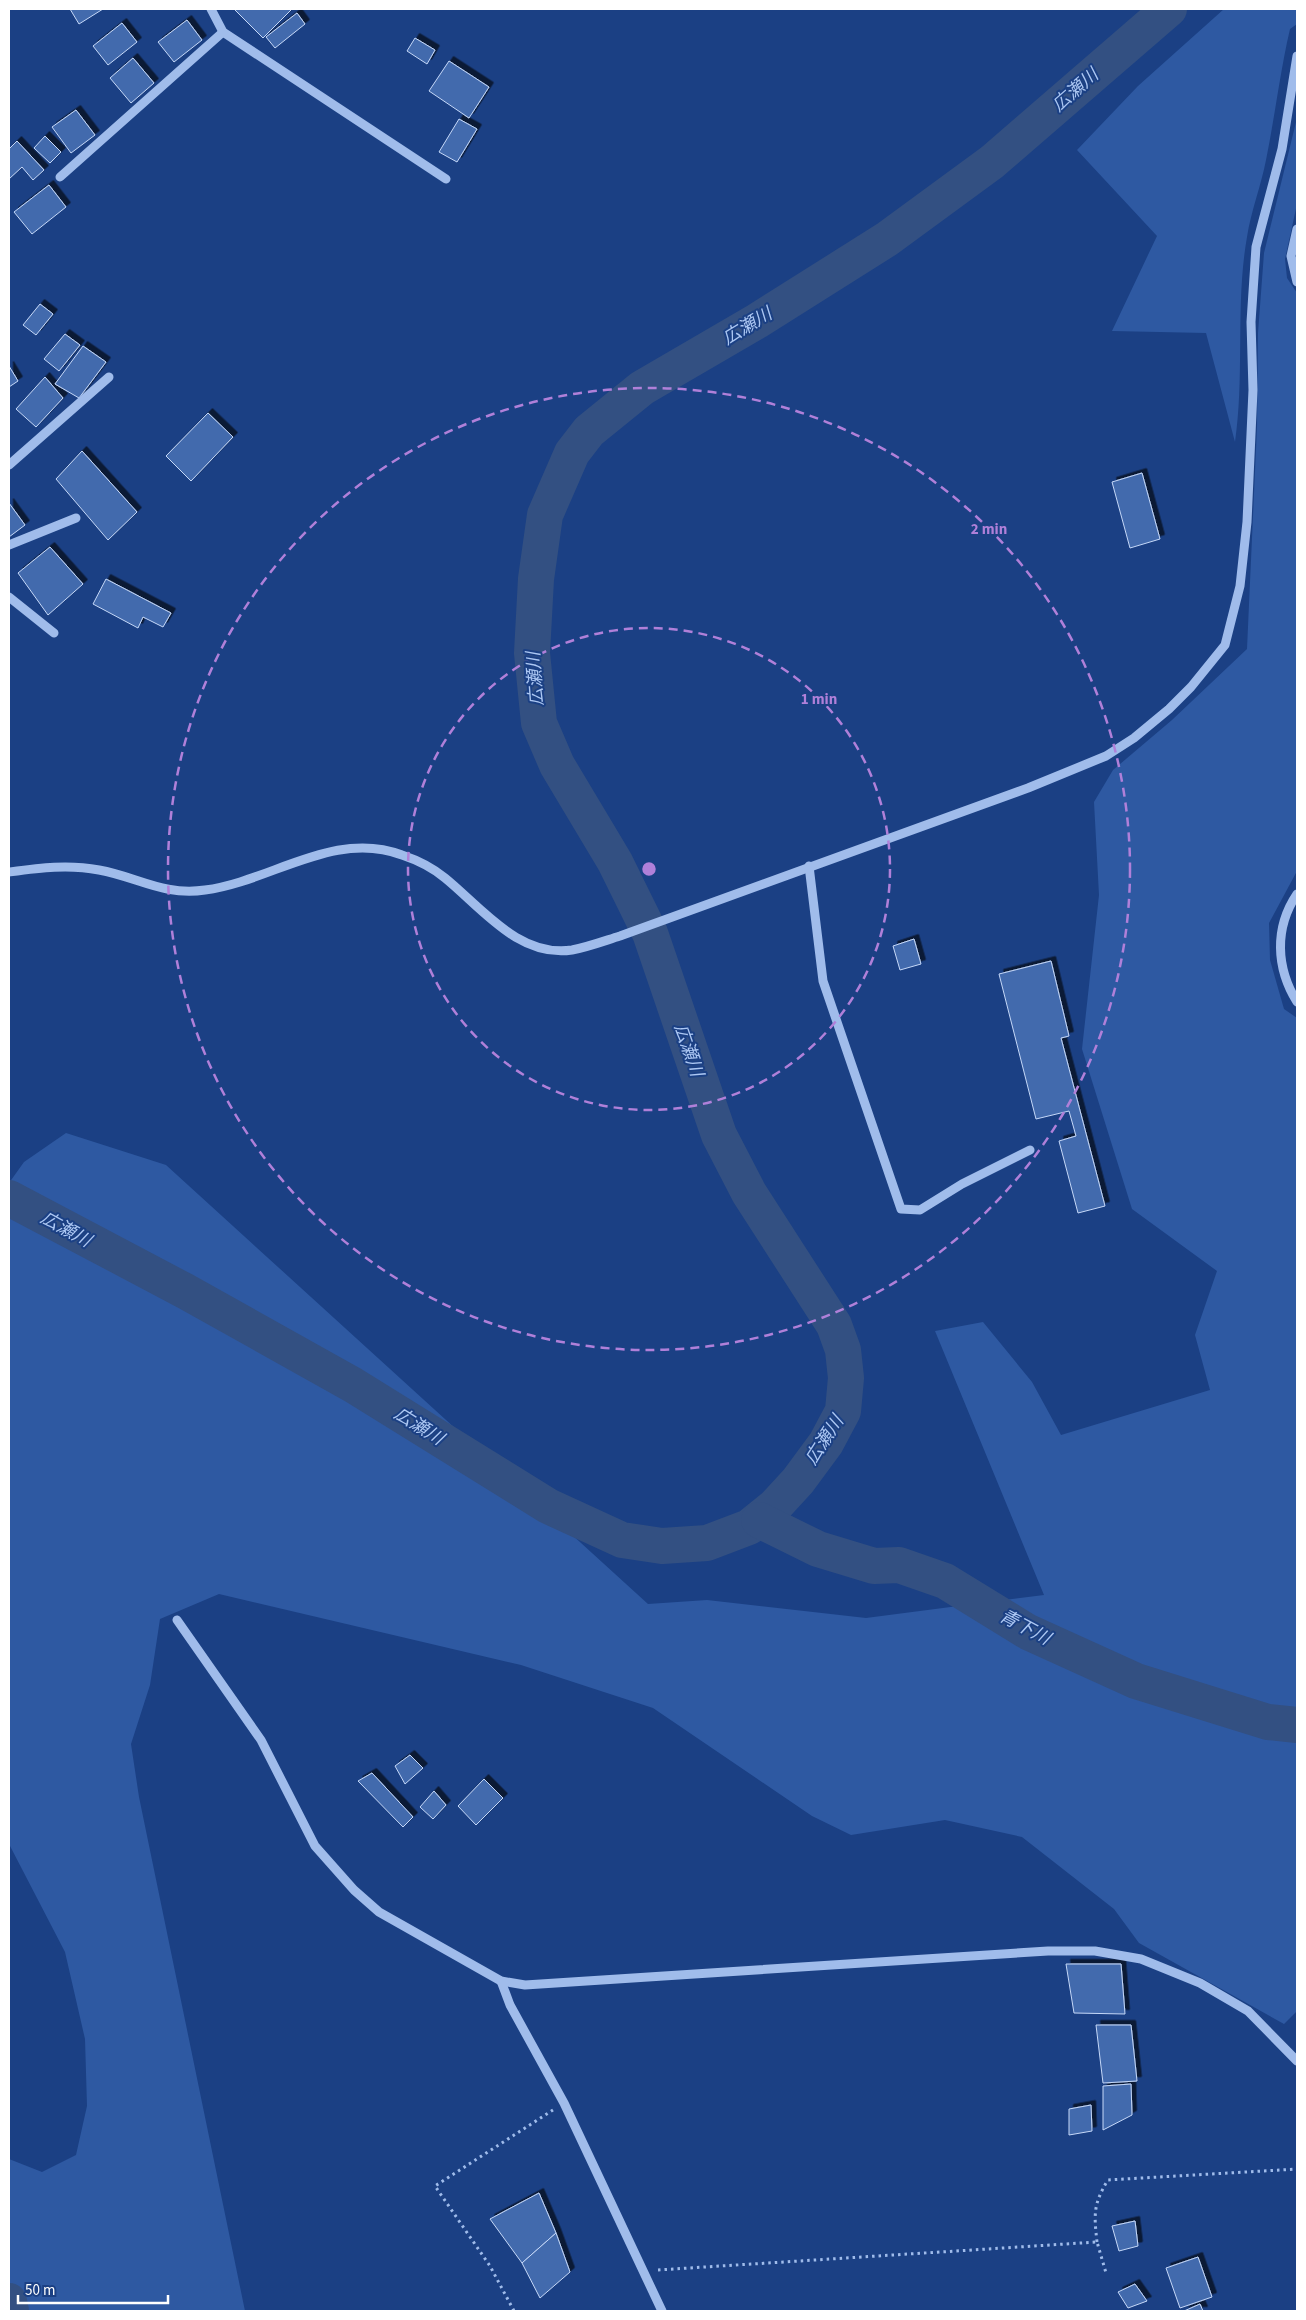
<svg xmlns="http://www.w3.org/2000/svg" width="1306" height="2320" font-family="'Source Sans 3','Noto Sans JP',sans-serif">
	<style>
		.green { fill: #2e59a2 }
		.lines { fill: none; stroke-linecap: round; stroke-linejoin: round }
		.river { stroke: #335082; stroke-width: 36 }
		.building { fill: #436aad; stroke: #c5d8f8; filter: url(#shadow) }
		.path { stroke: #a0bceb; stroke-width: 3; stroke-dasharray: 2.5 4; stroke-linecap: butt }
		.minor { stroke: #a0bceb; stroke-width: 9 }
		.ring { fill: none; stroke: #b080d9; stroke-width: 2.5; stroke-dasharray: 9 6 }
		.labels { text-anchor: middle; stroke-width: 4; stroke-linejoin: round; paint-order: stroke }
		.water-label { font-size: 18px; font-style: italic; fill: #acc7f3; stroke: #1b4084 }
		.centre { fill: #b080d9; stroke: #1b4084; stroke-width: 2.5 }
		.ring-label { font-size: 15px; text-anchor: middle; font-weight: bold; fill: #b080d9; stroke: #1b4084; stroke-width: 4; stroke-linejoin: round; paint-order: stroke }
	</style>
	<defs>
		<filter id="shadow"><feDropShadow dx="4.5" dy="-4.5" stdDeviation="0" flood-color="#0009"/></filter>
	</defs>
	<rect width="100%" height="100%" fill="#1b4084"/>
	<!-- green -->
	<g class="green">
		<path d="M1224,9H1297V24L1290,29C1280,72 1275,116 1266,160C1261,186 1251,211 1247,237C1235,305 1245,374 1235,442L1206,333L1112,331L1157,236L1077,150L1138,86Z"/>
		<polygon points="1297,118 1297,204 1285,259 1287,278 1297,293 1297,871 1269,923 1270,960 1284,1009 1297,1018 1297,2011 1284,2024 1139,1943 1114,1909 1022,1837 945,1820 851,1835 812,1816 653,1708 521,1665 219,1594 160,1619 150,1685 131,1744 139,1797 245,2311 9,2311 9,2159 42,2172 76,2155 87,2106 85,2039 65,1952 9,1844 9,1183 24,1162 66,1133 166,1165 648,1604 707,1600 866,1618 1044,1595 935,1331 983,1322 1032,1382 1061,1435 1210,1390 1195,1335 1217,1271 1132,1209 1082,1049 1099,895 1094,802 1113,770 1172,720 1247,649 1257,427 1258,333 1264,253"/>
	</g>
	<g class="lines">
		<!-- river -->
		<g class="river">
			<polyline points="9,1198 185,1291 353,1385 548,1506 622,1540 662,1546 707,1543 749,1527 775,1506 798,1481 826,1443 843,1411 846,1378 843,1350 834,1325 749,1193 719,1135 650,933 615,862 557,765 539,723 532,653 536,579 545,515 572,453 589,431 642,388 757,321 887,239 992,162 1169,9"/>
			<polyline points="759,1520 818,1549 874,1566 899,1565 945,1581 1028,1632 1136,1681 1268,1722 1297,1725"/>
			<polyline points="9,2301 11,2311"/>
		</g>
	</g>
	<!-- building -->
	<g class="building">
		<polygon points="70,9 103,9 79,24"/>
		<polygon points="234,9 292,9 263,38"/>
		<polygon points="297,13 305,24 275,48 266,37"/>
		<polygon points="187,20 202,40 174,62 158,42"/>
		<polygon points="122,23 137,42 108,65 93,46"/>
		<polygon points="415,38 435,50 427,64 407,51"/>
		<polygon points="133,58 154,83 131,103 110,78"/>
		<polygon points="449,61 489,87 469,118 429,91"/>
		<polygon points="76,110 95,135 71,153 52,127"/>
		<polygon points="459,119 477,129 457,162 439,152"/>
		<polygon points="45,136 61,152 50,163 34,148"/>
		<polygon points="17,141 44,170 33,180 22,167 9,179 9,149"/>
		<polygon points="49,185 66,207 32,234 14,212"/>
		<polygon points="40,304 53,314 36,335 23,325"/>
		<polygon points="65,334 80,345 59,371 44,359"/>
		<polygon points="83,346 106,362 79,398 55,384"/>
		<polygon points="9,366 18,381 9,387"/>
		<polygon points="45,377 63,398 36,427 16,409"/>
		<polygon points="208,413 233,437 191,481 166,456"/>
		<polygon points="82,451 137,512 108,540 56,479"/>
		<polygon points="1142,473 1160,539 1130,548 1112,482"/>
		<polygon points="9,503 25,525 9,537"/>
		<polygon points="50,547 83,584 48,615 18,573"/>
		<polygon points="106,579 171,613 163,627 143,617 138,628 93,604"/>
		<polygon points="914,939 921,964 900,970 893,946"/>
		<polygon points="1051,961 1069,1036 1061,1038 1105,1206 1078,1213 1059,1141 1076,1136 1069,1111 1036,1119 999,974"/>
		<polygon points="410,1755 423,1768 405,1784 395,1766"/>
		<polygon points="372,1773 413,1817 403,1827 358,1781"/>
		<polygon points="484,1779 503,1798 476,1825 458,1806"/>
		<polygon points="434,1791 446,1805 433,1819 420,1807"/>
		<polygon points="1066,1964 1121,1964 1125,2014 1074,2013"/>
		<polygon points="1096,2025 1131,2025 1137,2081 1103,2083"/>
		<polygon points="1131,2084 1132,2115 1103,2130 1103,2086"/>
		<polygon points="1091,2105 1092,2131 1069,2135 1069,2109"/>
		<polygon points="539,2193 556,2233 522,2263 490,2219"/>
		<polygon points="1135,2221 1138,2246 1119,2251 1112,2226"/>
		<polygon points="556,2233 570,2272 540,2298 522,2263"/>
		<polygon points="1198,2257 1212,2297 1180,2308 1166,2268"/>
		<polygon points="1135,2284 1147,2301 1128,2308 1118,2292"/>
		<polygon points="1200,2304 1203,2311 1184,2311"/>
	</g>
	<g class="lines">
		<!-- path -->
		<g class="path">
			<path d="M1097,2242C1094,2215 1093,2204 1108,2180L1297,2169"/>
			<polyline points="658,2270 1097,2242 1106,2273"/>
			<polyline points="514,2311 490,2266 435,2186 553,2110"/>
		</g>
		<!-- minor -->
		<g class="minor">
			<polyline points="211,9 223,32 446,179"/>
			<polyline points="60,177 223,32"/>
			<polyline points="1297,229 1291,256 1297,282"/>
			<polyline points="9,465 109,377"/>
			<polyline points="9,545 76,518"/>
			<polyline points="9,597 54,633"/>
			<polyline points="809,866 823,981 901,1209 920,1210 962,1184 1030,1150"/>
			<path d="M9,872C39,868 68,864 99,870C138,877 163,896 205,890C270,882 334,829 402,855C417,860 433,868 445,878C482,908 519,958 572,950C588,947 604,941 620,936L1028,788L1106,756L1134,738L1169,709L1191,687L1225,645L1240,586L1247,522L1253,390L1251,322L1256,247L1282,149L1297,56"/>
			<path d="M1297,894C1274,928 1276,968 1297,1002"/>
			<polyline points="177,1620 261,1740 315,1846 354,1890 379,1912 501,1981 525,1985 1048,1951 1095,1951 1141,1959 1200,1983 1248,2011 1297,2061"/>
			<polyline points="501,1981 510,2005 564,2103 662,2311"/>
		</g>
	</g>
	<!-- distance rings -->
	<g class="ring">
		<circle cx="649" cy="869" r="241"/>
		<circle cx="649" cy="869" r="481"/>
	</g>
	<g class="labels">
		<!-- water labels -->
		<g class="water-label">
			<text transform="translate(1075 90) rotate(-41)" y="6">広瀬川</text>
			<text transform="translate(747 326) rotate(-31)" y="6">広瀬川</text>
			<text transform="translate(535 679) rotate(-94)" y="6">広瀬川</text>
			<text transform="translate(689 1050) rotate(71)" y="6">広瀬川</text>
			<text transform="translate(66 1229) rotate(29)" y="6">広瀬川</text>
			<text transform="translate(419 1426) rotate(32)" y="6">広瀬川</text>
			<text transform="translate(824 1440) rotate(-57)" y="6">広瀬川</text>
			<text transform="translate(1025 1627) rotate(28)" y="6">青下川</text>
		</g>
	</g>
	<circle cx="649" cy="869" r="8" class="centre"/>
	<g class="ring-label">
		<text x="989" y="534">2 min</text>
		<text x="819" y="704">1 min</text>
	</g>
	<!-- border -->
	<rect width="1306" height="2320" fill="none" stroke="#ffffff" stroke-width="20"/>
	<!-- scale -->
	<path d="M18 2295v8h150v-8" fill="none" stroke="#ffffff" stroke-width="2.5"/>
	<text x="25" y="2295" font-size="15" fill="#ffffff" stroke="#1b4084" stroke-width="4" paint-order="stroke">50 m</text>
</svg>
